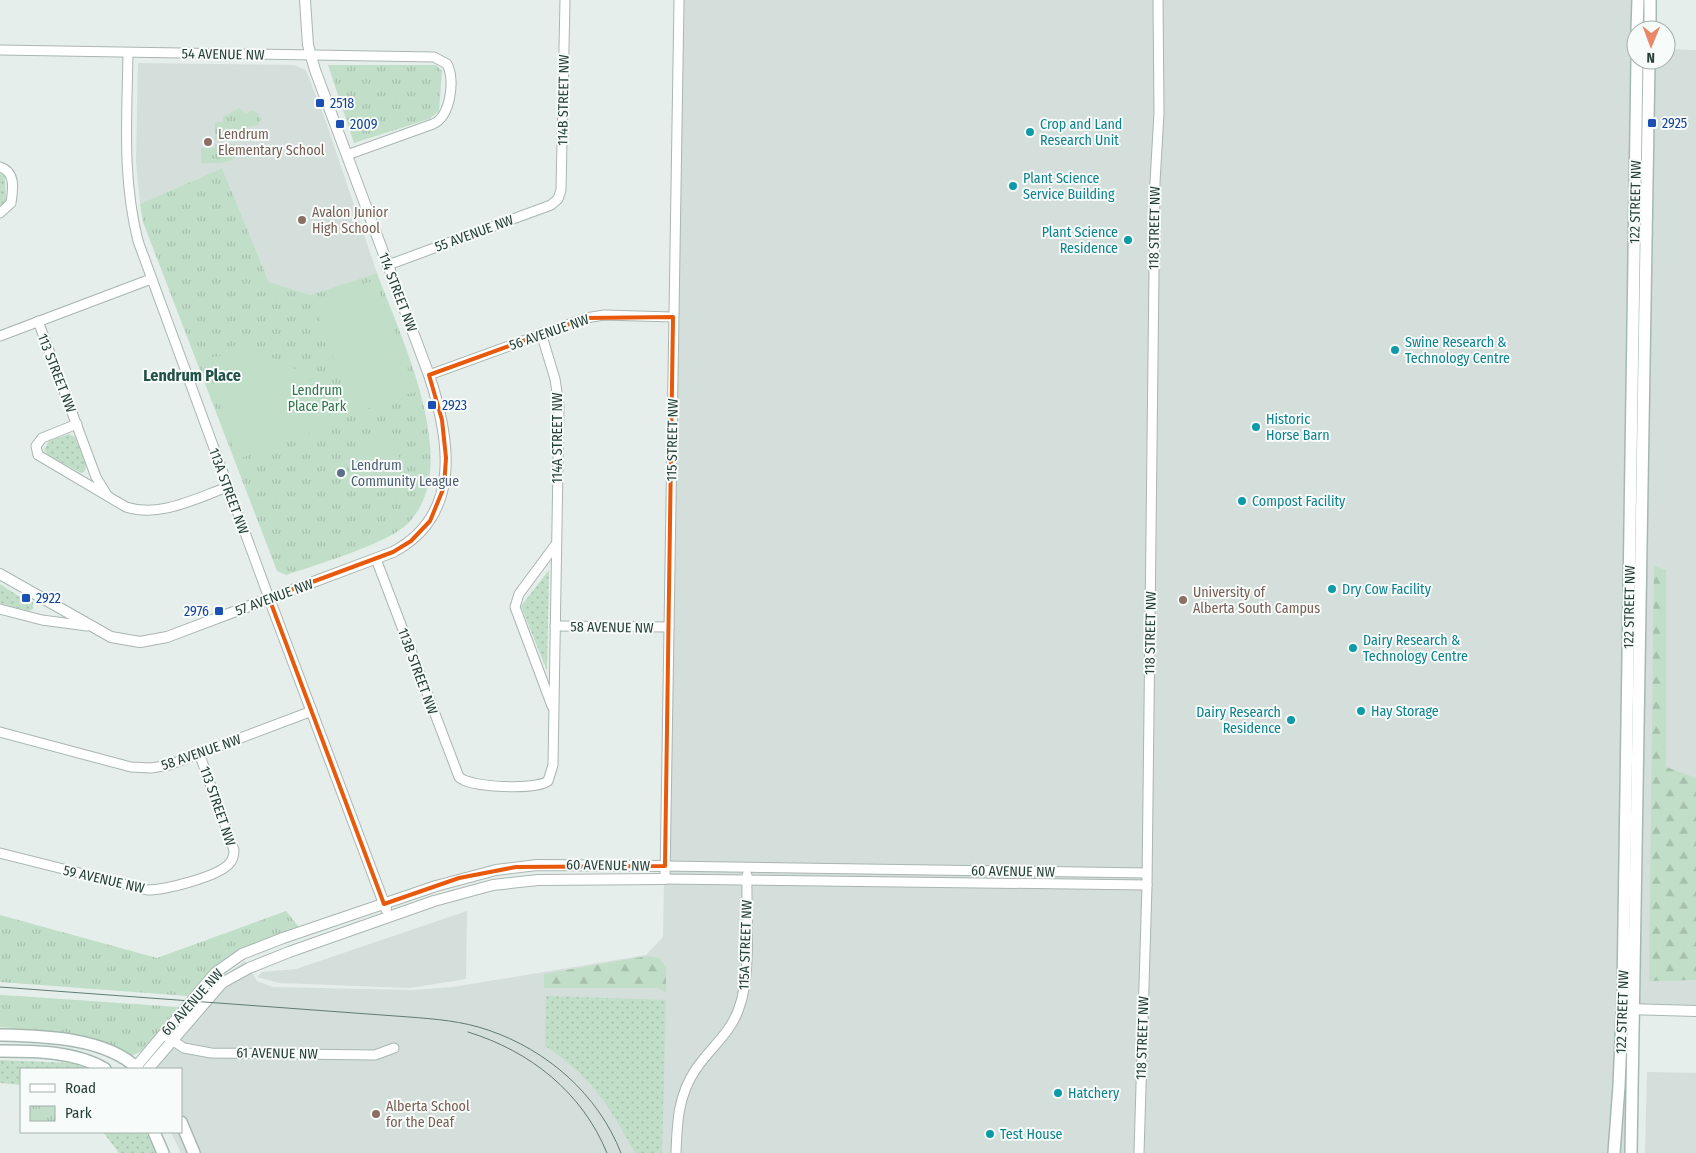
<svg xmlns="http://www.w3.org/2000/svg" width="1696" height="1153" font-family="'Fira Sans Condensed',sans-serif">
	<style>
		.built { fill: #d4deda }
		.grass { fill: url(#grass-dots) }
		.forest { fill: url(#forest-firs) }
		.park { fill: url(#park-tufts) }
		.garden { fill: #c1dec8 }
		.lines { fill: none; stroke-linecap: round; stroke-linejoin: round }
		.minor-casing { stroke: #a9b6b2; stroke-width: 11 }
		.tertiary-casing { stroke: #a9b6b2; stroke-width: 12 }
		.secondary-casing { stroke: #a5b9b2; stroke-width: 14 }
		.minor { stroke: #fff; stroke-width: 9 }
		.tertiary { stroke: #fff; stroke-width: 10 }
		.secondary { stroke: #fff; stroke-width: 11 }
		.tram { stroke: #617b73; stroke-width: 1 }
		.marked { fill: none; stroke: #e8590c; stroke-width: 4; stroke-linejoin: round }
		.transit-dot { fill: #1a4fb4; stroke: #f7fbf9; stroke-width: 2 }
		.culture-dot { fill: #0f9aa8; stroke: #f7fbf9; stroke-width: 2 }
		.education-dot { fill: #8d6e63; stroke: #f7fbf9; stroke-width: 2 }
		.service-dot { fill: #5c6f8a; stroke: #f7fbf9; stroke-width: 2 }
		.labels { text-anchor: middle; stroke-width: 4; stroke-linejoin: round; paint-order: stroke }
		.street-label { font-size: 14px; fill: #264038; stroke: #f7fbf9 }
		.transit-label { font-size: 14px; fill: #164399; stroke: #f7fbf9; text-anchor: start }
		.culture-label { font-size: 14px; fill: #0d838f; stroke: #f7fbf9; text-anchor: start }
		.education-label { font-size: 14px; fill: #785e54; stroke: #f7fbf9; text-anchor: start }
		.park-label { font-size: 14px; fill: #32754b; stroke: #f7fbf9 }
		.service-label { font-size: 14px; fill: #4e5e75; stroke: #f7fbf9; text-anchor: start }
		.quarter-label { font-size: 16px; font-weight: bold; fill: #225145; stroke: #f7fbf9 }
	</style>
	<defs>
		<pattern id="grass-dots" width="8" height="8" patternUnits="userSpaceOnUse" patternTransform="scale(1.25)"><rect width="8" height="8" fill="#c1dec8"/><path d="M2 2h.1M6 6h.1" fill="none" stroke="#a6c0ad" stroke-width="1.8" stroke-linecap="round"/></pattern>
		<pattern id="forest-firs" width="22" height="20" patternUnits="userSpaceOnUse" patternTransform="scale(1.25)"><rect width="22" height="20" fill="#c1dec8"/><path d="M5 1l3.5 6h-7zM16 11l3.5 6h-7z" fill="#a6c0ad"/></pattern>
		<pattern id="park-tufts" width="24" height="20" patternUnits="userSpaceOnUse" patternTransform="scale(1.25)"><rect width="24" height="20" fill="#c1dec8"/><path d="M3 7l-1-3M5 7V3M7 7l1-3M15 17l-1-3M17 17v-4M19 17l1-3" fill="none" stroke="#a6c0ad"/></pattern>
	</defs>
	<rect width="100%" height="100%" fill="#e6eeeb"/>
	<!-- built -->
	<g class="built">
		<polygon points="679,0 1644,0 1644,30 1636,30 1636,60 1666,60 1666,49 1696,50 1696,1011 1629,1010 1625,1153 181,1153 171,1132 181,1132 181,1069 142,1069 208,989 245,961 257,981 273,987 413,990 453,987 646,955 663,937"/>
		<polygon points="138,63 294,65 306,70 326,122 377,273 310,295 269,282 222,168 140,204 136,162"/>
		<polygon points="467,911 466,979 410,988 279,983 257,977 262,972 296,969"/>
		<polygon points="1647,1072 1696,1073 1696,1153 1645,1153"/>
	</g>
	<!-- grass -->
	<g class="grass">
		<polygon points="0,173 5,176 6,201 0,206"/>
		<polygon points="69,434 75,437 86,465 85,471 81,473 48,455 44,450 49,441"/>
		<polygon points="549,570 547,671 521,606"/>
		<polygon points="0,584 28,602 33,602 33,609 29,611 0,603"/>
		<path d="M546,996L666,1000L662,1153H635C611,1108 590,1074 545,1046Z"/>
		<polygon points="0,1060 72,1063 89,1069 21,1069 21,1085 0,1083"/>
		<polygon points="103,1132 146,1132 156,1153 119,1153"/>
	</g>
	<!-- forest -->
	<g class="forest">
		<polygon points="1654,566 1666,570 1666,767 1696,778 1696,980 1649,981"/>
		<polygon points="647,956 659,958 666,968 666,993 658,988 544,988 544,974"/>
	</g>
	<!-- park -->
	<g class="park">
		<polygon points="328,65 436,65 442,71 439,111 429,119 354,143"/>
		<polygon points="239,108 246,114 251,110 258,113 261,119 258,125 248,127 249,133 244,140 235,141 235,134 228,134 224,141 215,140 215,122 223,122 223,117"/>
		<path d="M215,144H224L225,147H231V144L244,147C234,165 219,163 201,163V148H215Z"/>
		<path d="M222,168L269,282L310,295L377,273C400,336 467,471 405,526C383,545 316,565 286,575L277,571L143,222L140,204Z"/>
		<polygon points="286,911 299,927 230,955 210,971 188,996 0,982 0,915 157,958"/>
		<polygon points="0,995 18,996 178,1007 142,1051 129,1057 81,1037 63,1032 0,1027"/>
	</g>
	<!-- garden -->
	<g class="garden">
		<polygon points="375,280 416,391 353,414 313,302"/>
		<path d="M246,352C295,360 317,379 338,423L241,458L235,455L206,358Z"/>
		<polygon points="392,437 401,462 357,479 348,453"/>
	</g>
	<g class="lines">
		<!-- minor casing -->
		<g class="minor-casing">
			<g id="minor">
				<polyline points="679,0 665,879 1147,885"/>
				<path d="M0,50L434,57L447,64C455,80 451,116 433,124L347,155"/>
				<path d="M128,53C127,118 122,177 138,241L269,598"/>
				<path d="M0,167C16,172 13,189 11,203L0,213"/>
				<polyline points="388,265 551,205 558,199 561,190 565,0"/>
				<polyline points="38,321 96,477 107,495"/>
				<polyline points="0,336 151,279"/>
				<polyline points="429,375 586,318 604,315 673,317"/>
				<path d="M77,424L42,438L36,446L38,455L126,507C160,518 196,498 228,487"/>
				<path d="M376,559L459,777C470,788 536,790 548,781L553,765L559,406L555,379L541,333"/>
				<polyline points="0,609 42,620 87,626"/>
				<polyline points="555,626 669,627"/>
				<polyline points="552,706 515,607 519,594 556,544"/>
				<polyline points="0,732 131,767 151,768 169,765 312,711"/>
				<path d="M0,853L147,890C165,890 217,877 229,864C233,860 234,855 234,850L199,753"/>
				<polyline points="665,866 1146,873"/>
				<polyline points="167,1037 184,1048 211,1053 375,1055 394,1048"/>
				<path d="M676,1153C677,1123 678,1095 696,1069C710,1048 731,1033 739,1008C752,973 746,913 747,875"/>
				<polyline points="1139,1153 1147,885 1155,182 1159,113 1158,0"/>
			</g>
		</g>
		<!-- tertiary casing -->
		<g class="tertiary-casing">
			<g id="tertiary">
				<path d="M0,574L111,637L140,642L167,637L393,552C463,515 450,438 429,375L315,70L308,45L305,0"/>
				<polyline points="269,598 386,909"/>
				<polyline points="1627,1009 1696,1011"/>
				<polyline points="134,1069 215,973 242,954 283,938 436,886 496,870 537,865 665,866"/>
				<polyline points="148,1069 222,983 249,968 289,952 434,901 493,885 538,880 665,879"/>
			</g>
		</g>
		<!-- secondary casing -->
		<g class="secondary-casing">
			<g id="secondary">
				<polyline points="1637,30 1638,0"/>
				<polyline points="1650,30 1650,0"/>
				<path d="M0,1035C42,1036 106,1037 138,1069"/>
				<path d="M0,1051C34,1051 75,1051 105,1069"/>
				<polyline points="181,1122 194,1153"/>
				<polyline points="154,1132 163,1153"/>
				<polyline points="1614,1153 1619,1086 1623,991 1637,60"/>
				<polyline points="1631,1153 1649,60"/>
			</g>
		</g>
		<!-- minor -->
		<use href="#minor" class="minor"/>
		<!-- tertiary -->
		<use href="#tertiary" class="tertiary"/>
		<!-- secondary -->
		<use href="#secondary" class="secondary"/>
		<!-- tram -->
		<g class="tram">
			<path d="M0,987L409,1017C435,1019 462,1021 488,1030C547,1050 598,1094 621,1153"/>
			<path d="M468,1032C530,1051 582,1092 607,1153"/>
		</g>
	</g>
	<!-- marked area -->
	<path class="marked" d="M673,317L665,866L516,867L459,878L384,904L269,598L393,552L411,541L430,521L444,487L446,458L442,420L429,375L586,318Z"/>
	<!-- markers -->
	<g class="transit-dot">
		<rect x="315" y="98" width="10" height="10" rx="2.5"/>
		<rect x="1647" y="118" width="10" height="10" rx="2.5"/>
		<rect x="335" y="119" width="10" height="10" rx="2.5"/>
		<rect x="427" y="400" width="10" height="10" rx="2.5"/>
		<rect x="21" y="593" width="10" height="10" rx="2.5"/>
		<rect x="214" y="606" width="10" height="10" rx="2.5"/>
	</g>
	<g class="culture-dot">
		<circle cx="1030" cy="132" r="5"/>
		<circle cx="1013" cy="186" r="5"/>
		<circle cx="1128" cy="240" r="5"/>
		<circle cx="1395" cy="350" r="5"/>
		<circle cx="1256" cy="427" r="5"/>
		<circle cx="1242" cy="501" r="5"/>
		<circle cx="1332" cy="589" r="5"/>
		<circle cx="1353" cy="648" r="5"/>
		<circle cx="1361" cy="711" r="5"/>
		<circle cx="1291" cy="720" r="5"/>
		<circle cx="1058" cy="1093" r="5"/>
		<circle cx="990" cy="1134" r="5"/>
	</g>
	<g class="education-dot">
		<circle cx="208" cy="142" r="5"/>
		<circle cx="302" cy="220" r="5"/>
		<circle cx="1183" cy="600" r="5"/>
		<circle cx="376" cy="1114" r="5"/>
	</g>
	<circle class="service-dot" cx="341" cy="473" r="5"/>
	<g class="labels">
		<!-- street labels -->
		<g class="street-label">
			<text transform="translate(223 54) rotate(1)" y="5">54 AVENUE NW</text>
			<text transform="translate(563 100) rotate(-89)" y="5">114B STREET NW</text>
			<text transform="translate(1635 202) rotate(-89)" y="5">122 STREET NW</text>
			<text transform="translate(1154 228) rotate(-89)" y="5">118 STREET NW</text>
			<text transform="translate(474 233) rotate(-20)" y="5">55 AVENUE NW</text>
			<text transform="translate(398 292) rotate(69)" y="5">114 STREET NW</text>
			<text transform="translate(549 332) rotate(-19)" y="5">56 AVENUE NW</text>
			<text transform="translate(57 373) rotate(69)" y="5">113 STREET NW</text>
			<text transform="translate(557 438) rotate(-90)" y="5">114A STREET NW</text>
			<text transform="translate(672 440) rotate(-89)" y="5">115 STREET NW</text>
			<text transform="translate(229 491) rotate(70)" y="5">113A STREET NW</text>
			<text transform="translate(274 597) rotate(-20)" y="5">57 AVENUE NW</text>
			<text transform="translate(1629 607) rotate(-89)" y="5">122 STREET NW</text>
			<text transform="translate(612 627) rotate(1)" y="5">58 AVENUE NW</text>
			<text transform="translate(1150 633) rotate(-89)" y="5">118 STREET NW</text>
			<text transform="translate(418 671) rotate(70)" y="5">113B STREET NW</text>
			<text transform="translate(201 752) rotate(-19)" y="5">58 AVENUE NW</text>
			<text transform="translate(218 806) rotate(71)" y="5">113 STREET NW</text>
			<text transform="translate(608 865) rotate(1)" y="5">60 AVENUE NW</text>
			<text transform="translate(1013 871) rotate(1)" y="5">60 AVENUE NW</text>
			<text transform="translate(104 879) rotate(13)" y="5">59 AVENUE NW</text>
			<text transform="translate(745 945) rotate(-88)" y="5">115A STREET NW</text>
			<text transform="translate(192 1002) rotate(-48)" y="5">60 AVENUE NW</text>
			<text transform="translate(1622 1012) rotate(-88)" y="5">122 STREET NW</text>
			<text transform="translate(1142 1038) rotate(-88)" y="5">118 STREET NW</text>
			<text transform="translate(277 1053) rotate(1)" y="5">61 AVENUE NW</text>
		</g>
		<!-- transit labels -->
		<g class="transit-label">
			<text x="330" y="108">2518</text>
			<text x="1662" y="128">2925</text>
			<text x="350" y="129">2009</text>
			<text x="442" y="410">2923</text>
			<text x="36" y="603">2922</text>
			<text x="209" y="616" text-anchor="end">2976</text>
		</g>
		<!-- culture labels -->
		<g class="culture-label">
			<text x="1040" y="129">Crop and Land<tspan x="1040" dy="16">Research Unit</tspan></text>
			<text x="1023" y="183">Plant Science<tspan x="1023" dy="16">Service Building</tspan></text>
			<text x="1118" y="237" text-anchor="end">Plant Science<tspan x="1118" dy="16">Residence</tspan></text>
			<text x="1405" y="347">Swine Research &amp;<tspan x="1405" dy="16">Technology Centre</tspan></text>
			<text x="1266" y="424">Historic<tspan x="1266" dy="16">Horse Barn</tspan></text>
			<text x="1252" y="506">Compost Facility</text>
			<text x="1342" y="594">Dry Cow Facility</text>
			<text x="1363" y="645">Dairy Research &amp;<tspan x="1363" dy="16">Technology Centre</tspan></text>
			<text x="1371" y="716">Hay Storage</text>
			<text x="1281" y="717" text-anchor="end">Dairy Research<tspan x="1281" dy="16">Residence</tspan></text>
			<text x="1068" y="1098">Hatchery</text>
			<text x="1000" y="1139">Test House</text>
		</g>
		<!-- education labels -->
		<g class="education-label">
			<text x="218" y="139">Lendrum<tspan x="218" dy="16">Elementary School</tspan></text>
			<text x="312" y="217">Avalon Junior<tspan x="312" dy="16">High School</tspan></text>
			<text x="1193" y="597">University of<tspan x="1193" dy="16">Alberta South Campus</tspan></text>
			<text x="386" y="1111">Alberta School<tspan x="386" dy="16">for the Deaf</tspan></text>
		</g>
		<!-- park labels -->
		<g class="park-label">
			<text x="317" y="395">Lendrum<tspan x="317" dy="16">Place Park</tspan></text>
		</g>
		<!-- service labels -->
		<g class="service-label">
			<text x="351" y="470">Lendrum<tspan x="351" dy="16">Community League</tspan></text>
		</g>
		<!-- quarter labels -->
		<g class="quarter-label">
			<text x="192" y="381">Lendrum Place</text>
		</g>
	</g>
	<!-- legend -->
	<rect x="20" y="1068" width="162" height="65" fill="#f7fbf9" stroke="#a3b0ac"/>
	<rect x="30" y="1084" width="25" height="8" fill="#ffffff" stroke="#a3b0ac"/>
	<text x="65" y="1093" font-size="15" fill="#264038">Road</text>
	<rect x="30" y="1106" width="25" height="15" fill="url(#park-tufts)" stroke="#a3b0ac"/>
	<text x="65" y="1118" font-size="15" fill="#264038">Park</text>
	<!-- north arrow -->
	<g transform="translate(1651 45) rotate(181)"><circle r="24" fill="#f7fbf9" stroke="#a3b0ac"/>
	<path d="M0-4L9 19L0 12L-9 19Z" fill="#ea8768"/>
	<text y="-8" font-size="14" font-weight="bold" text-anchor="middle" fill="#264038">N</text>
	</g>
</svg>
